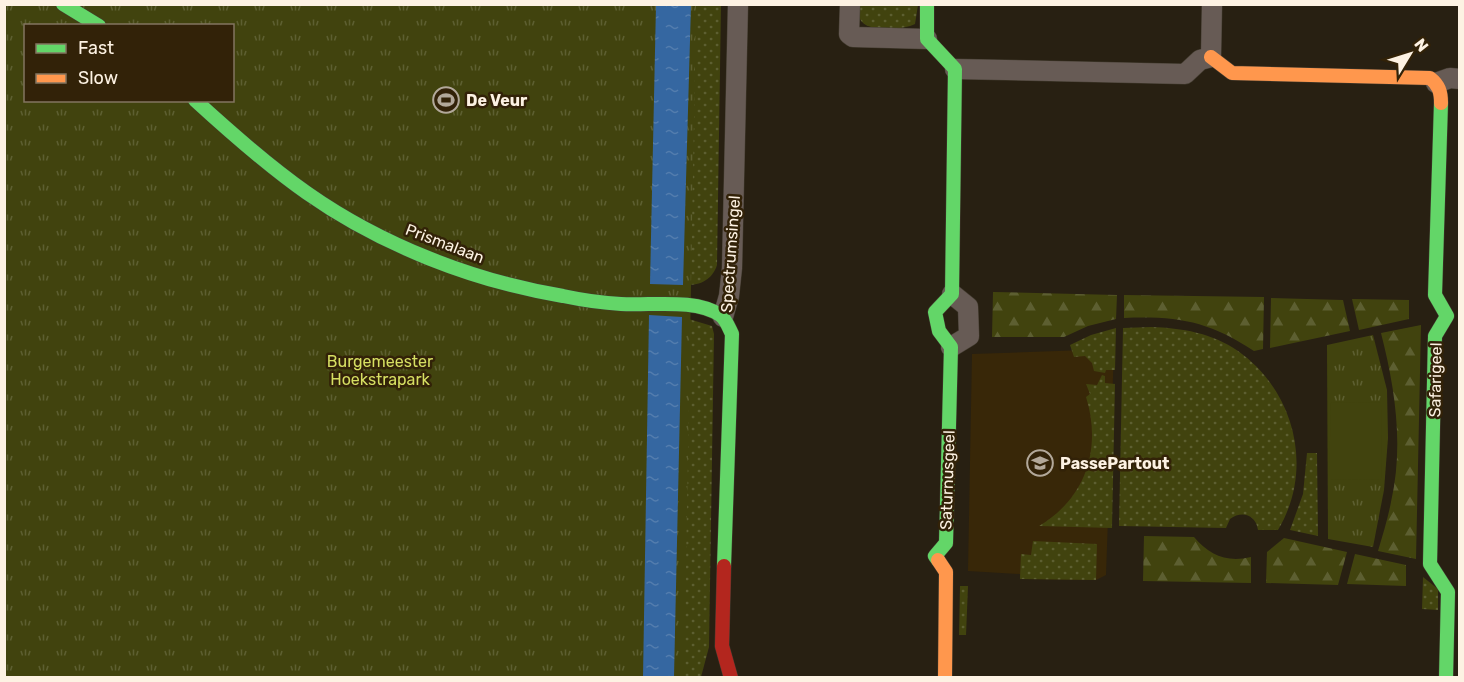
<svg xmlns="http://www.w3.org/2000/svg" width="1464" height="682" font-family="Rubik,sans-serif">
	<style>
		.built { fill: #382708 }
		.grass { fill: url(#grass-dots) }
		.forest { fill: url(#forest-firs) }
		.park { fill: url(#park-tufts); fill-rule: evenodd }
		.pitch { fill: #41430e }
		.water { fill: url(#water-ripples) }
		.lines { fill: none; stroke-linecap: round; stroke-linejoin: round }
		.street-casing { stroke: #443d31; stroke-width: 21 }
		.fast-casing { stroke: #443d31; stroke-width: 15 }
		.slow-casing { stroke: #443d31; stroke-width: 15 }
		.jam-casing { stroke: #443d31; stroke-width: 15 }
		.street { stroke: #675b55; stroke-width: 20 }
		.fast { stroke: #63d668; stroke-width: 14 }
		.slow { stroke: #ff974d; stroke-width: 14 }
		.jam { stroke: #b3261e; stroke-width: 14 }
		.labels { text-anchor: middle; stroke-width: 5; stroke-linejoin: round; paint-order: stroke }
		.poi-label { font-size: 16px; font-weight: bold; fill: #fdf2e3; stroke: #322208; text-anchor: start }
		.street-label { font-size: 16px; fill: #fdf2e3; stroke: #322208 }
		.park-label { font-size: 16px; fill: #d6df62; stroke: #322208 }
	</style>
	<defs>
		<pattern id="grass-dots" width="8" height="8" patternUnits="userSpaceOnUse" patternTransform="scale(1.5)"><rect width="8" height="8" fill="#41430e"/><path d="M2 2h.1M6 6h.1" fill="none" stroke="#5d5f31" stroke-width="1.8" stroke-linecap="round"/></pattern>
		<pattern id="forest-firs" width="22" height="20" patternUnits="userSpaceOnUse" patternTransform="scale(1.5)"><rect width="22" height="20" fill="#41430e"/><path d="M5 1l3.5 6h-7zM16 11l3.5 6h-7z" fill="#5d5f31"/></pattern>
		<pattern id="park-tufts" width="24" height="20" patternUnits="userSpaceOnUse" patternTransform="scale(1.5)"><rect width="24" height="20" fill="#41430e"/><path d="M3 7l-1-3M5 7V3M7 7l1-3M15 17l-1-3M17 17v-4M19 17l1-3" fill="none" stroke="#5d5f31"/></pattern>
		<pattern id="water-ripples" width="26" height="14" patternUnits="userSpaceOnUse" patternTransform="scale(1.5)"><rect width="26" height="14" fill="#3567a1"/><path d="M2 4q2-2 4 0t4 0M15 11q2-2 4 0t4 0" fill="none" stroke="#537dae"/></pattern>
	</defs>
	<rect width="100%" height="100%" fill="#282012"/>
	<!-- built -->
	<polygon class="built" points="1114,349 1106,575 1096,580 1020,579 1020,574 968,571 972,354"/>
	<!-- grass -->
	<g class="grass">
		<path d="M691,5H721L717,265C712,281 698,286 683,285Z"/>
		<path d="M859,5H918L915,24C904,30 866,33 860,19C857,15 858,9 859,5Z"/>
		<polygon points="682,317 712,326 714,334 709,647 701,677 674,678"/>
		<path d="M1151,327C1182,328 1212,333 1238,351C1296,392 1314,470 1278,530H1258C1256,515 1242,510 1230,519L1226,528L1119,526L1123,328Z"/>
		<polygon points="1116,328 1115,370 1106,370 1105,373 1094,371 1092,363 1085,356 1074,357 1070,345 1091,335"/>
		<path d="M1102,375L1105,376V383L1115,384L1112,528L1039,526C1086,498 1102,448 1086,397L1090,394L1086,384L1097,385Z"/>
		<polygon points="1307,453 1317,453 1318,536 1290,530 1303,494"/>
		<polygon points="1033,541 1097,544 1096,580 1020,579 1021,554 1031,555"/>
		<polygon points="1423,577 1438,589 1438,610 1422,609"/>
		<polygon points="960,586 968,586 966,635 959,635"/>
	</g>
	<!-- forest -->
	<g class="forest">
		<polygon points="993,292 1117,295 1116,319 1088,326 1064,337 992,337"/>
		<path d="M1124,295L1264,297L1263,349L1254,351C1208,321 1178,316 1124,318Z"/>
		<polygon points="1271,298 1343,300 1350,331 1270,348"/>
		<polygon points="1352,299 1409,300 1409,319 1359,330"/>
		<path d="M1421,325L1416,559L1378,551C1383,534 1388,518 1391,502C1404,445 1395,388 1381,333Z"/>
		<path d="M1144,536L1194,537C1209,555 1227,563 1251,557V583L1143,581Z"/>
		<polygon points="1284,538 1347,552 1338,585 1266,583 1267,552"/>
		<polygon points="1355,554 1406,565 1406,586 1347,584"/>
	</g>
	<!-- park -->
	<g class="park">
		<path d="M4,5H696L684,677H5ZM26,26H232V100H26Z"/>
		<polygon points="1373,335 1387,390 1388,438 1384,490 1373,547 1328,539 1327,345"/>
	</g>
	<!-- pitch -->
	<polygon class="pitch" points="1331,402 1382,403 1381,480 1329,479"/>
	<!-- water -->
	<g class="water">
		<polygon points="656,5 691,5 683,285 650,284"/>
		<polygon points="649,315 682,317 674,677 643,678"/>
	</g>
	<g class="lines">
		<!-- street casing -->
		<g class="street-casing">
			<g id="street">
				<polyline points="850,4 849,34 853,37 927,39"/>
				<polyline points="955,69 1185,74 1200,60 1211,57 1212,4"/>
				<polyline points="1436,83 1450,78 1460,79"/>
				<polyline points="723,317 729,296 732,268 738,4"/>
				<polyline points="951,347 969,336 968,307 952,294"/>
			</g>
		</g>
		<!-- fast casing -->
		<g class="fast-casing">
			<g id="fast">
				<polyline points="63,4 99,26"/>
				<polyline points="927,4 927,39 955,69 952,294 935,312 939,331 951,347 946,543 935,556 938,560"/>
				<path d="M195,100C231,133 267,165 307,193C381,245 473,281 563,296C582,300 602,303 621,304C650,306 695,298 720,315C726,319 729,328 732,334L724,566"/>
				<polyline points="1441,103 1435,295 1447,316 1435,336 1430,564 1448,592 1446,678"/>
			</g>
		</g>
		<!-- slow casing -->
		<g class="slow-casing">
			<g id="slow">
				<path d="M1211,57L1232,73L1430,78C1439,85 1441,92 1441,103"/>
				<polyline points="938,560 946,572 945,678"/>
			</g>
		</g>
		<!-- jam casing -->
		<g class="jam-casing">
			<polyline id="jam" points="724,566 722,646 731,678"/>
		</g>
		<!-- street -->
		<use href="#street" class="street"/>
		<!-- fast -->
		<use href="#fast" class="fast"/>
		<!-- slow -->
		<use href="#slow" class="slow"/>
		<!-- jam -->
		<use href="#jam" class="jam"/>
	</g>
	<!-- icons -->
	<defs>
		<g id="stadium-ring" transform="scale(1.35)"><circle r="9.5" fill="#322208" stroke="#b2a89a" stroke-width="1.5"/><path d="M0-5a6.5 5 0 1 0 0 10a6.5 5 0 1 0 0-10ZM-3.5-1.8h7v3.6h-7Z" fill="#b2a89a"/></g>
		<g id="school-ring" transform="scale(1.35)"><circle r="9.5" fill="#322208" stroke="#b2a89a" stroke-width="1.5"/><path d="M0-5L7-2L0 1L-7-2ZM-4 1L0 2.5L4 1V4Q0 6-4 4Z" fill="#b2a89a"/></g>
	</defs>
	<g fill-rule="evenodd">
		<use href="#stadium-ring" x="446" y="100"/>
		<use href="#school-ring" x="1040" y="463"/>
	</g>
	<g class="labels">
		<!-- poi labels -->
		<g class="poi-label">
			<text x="466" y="106">De Veur</text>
			<text x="1060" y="469">PassePartout</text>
		</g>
		<!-- street labels -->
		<g class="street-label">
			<text transform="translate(445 243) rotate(21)" y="6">Prismalaan</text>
			<text transform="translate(730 254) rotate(-86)" y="6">Spectrumsingel</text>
			<text transform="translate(1435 380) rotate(-89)" y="6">Safarigeel</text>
			<text transform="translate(947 480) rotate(-88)" y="6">Saturnusgeel</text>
		</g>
		<!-- park labels -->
		<g class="park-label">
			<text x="380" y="367">Burgemeester<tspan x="380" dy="18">Hoekstrapark</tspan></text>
		</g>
	</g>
	<!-- border -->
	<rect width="1464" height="682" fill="none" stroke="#fdf2e3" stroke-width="12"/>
	<!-- legend -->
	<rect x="24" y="24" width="210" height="78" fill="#322208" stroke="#837560" stroke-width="1.5"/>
	<rect x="36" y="44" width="30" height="9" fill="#63d668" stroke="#837560" stroke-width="1.5"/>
	<text x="78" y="54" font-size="18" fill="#fdf2e3">Fast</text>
	<rect x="36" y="74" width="30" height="9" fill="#ff974d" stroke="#837560" stroke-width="1.5"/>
	<text x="78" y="84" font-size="18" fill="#fdf2e3">Slow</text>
	<!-- north arrow -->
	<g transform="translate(1410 54) rotate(52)" stroke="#322208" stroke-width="4.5" paint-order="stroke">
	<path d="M0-4.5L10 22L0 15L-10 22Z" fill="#fdf2e3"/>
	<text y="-9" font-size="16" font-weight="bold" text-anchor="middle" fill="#fdf2e3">N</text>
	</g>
</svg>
